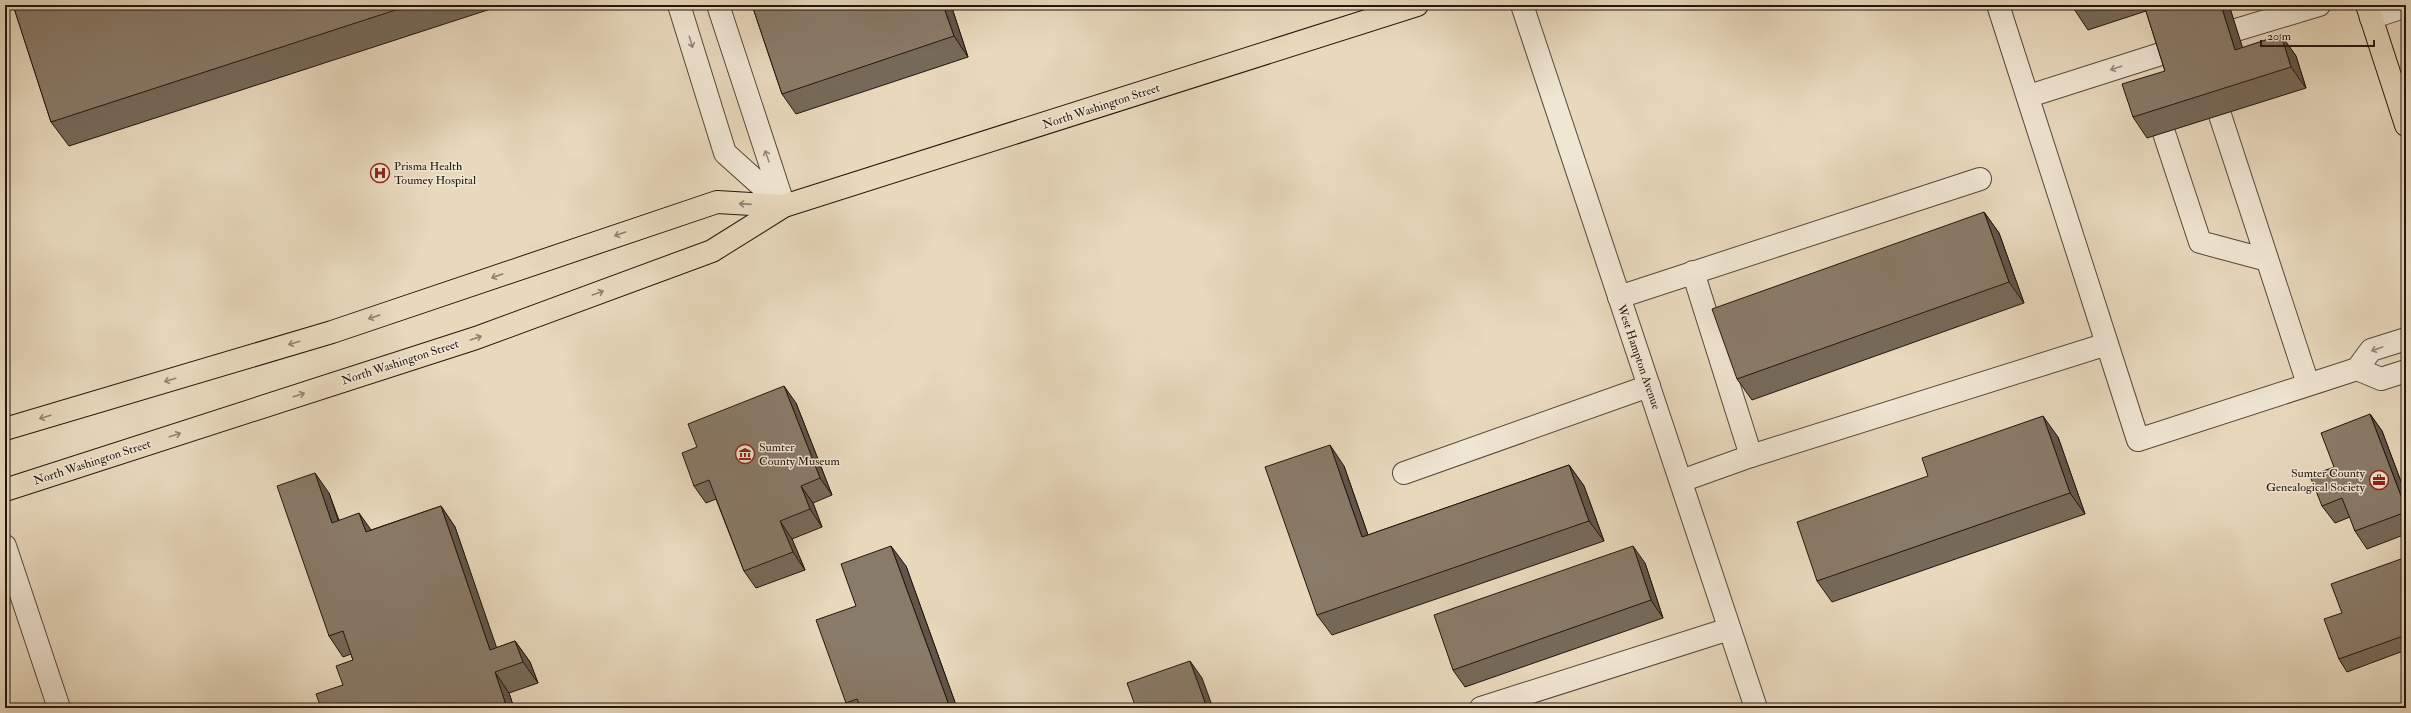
<svg xmlns="http://www.w3.org/2000/svg" width="2411" height="713" font-family="'IM FELL Double Pica',serif">
	<style>
		.lines { fill: none; stroke-linecap: round; stroke-linejoin: round }
		.minor-casing { stroke: #54473a; stroke-width: 24 }
		.major-casing { stroke: #22160e; stroke-width: 24 }
		.minor { stroke: #f0e6d4; stroke-width: 22 }
		.major { stroke: #e8d9bd; stroke-width: 22 }
		.wall { fill: #766a5a; stroke: #22160e }
		.shaded-wall { fill: #60564a; stroke: #22160e }
		.building { fill: #897b69; stroke: #22160e }
		.oneway { stroke: #93887b }
		.oneway2 { stroke: #8f816e }
		.labels { text-anchor: middle; stroke-width: 3; stroke-linejoin: round; paint-order: stroke }
		.street-label { font-size: 12px; fill: #22160e; stroke: #f0e6d4 }
		.poi-label { font-size: 12px; fill: #22160e; stroke: #f0e6d4; text-anchor: start }
	</style>
	<rect width="100%" height="100%" fill="#e8d9bd"/>
	<filter id="stains"><feTurbulence type="fractalNoise" baseFrequency=".005" numOctaves="4"/><feColorMatrix values="0 0 0 0 .2 0 0 0 0 .09 0 0 0 0 .02 0 0 0 .5 -.17"/></filter>
	<radialGradient id="worn" r=".72"><stop offset=".6" stop-color="#630" stop-opacity="0"/><stop offset="1" stop-color="#630" stop-opacity=".3"/></radialGradient>
	<g class="lines">
		<!-- minor casing -->
		<g class="minor-casing">
			<g id="minor">
				<polyline points="679,5 725,153 784,206"/>
				<polyline points="718,5 783,203"/>
				<polyline points="1522,5 1756,708"/>
				<polyline points="1998,5 2138,440 2357,369 2371,350 2406,339"/>
				<polyline points="2371,18 2406,6"/>
				<polyline points="2236,30 2319,5"/>
				<polyline points="2029,96 2167,52"/>
				<polyline points="2220,115 2308,384"/>
				<polyline points="2164,133 2200,242 2267,260"/>
				<polyline points="1693,272 1751,456"/>
				<polyline points="1619,297 1980,179"/>
				<polyline points="2357,369 2381,379 2406,371"/>
				<polyline points="1404,473 1649,386"/>
				<polyline points="1681,481 1751,456 2107,344"/>
				<polyline points="5,546 59,708"/>
				<polyline points="1481,708 1729,629"/>
			</g>
		</g>
		<!-- major casing -->
		<g class="major-casing">
			<g id="major">
				<polyline points="2367,5 2406,125"/>
				<polyline points="5,429 332,332 717,202 784,206"/>
				<polyline points="5,490 476,338 712,251 784,206 1417,5"/>
			</g>
		</g>
		<!-- minor -->
		<use href="#minor" class="minor"/>
		<!-- major -->
		<use href="#major" class="major"/>
	</g>
	<!-- wall -->
	<g class="wall">
		<polygon points="13,5 503,5 69,146 51,122"/>
		<polygon points="752,5 951,5 968,57 796,114 782,94"/>
		<polygon points="2072,5 2229,5 2242,48 2281,35 2296,56 2306,88 2147,138 2133,117 2165,71 2146,11 2088,30 2074,9"/>
		<polygon points="1984,212 1999,233 2024,303 1752,400 1737,379"/>
		<polygon points="796,403 832,495 813,503 822,527 792,539 805,570 756,588 744,571 716,499 706,503 694,486 697,447"/>
		<polygon points="2370,414 2382,431 2406,495 2406,534 2367,549 2355,531 2350,517 2335,523 2322,506 2334,467"/>
		<polygon points="2058,437 2085,514 1832,602 1817,581"/>
		<polygon points="1569,465 1584,486 1604,541 1332,635 1317,615 1344,466 1368,535"/>
		<polygon points="329,493 339,520 371,530 441,506 455,527 496,648 515,641 530,662 538,683 509,693 514,708 321,708 343,685 353,660 351,654 343,657 329,636"/>
		<polygon points="2401,559 2406,567 2406,650 2347,672 2339,659 2342,613"/>
		<polygon points="1645,563 1663,618 1465,687 1453,670"/>
		<polygon points="906,566 957,708 849,708 846,703 856,606"/>
	</g>
	<!-- shaded-wall -->
	<g class="shaded-wall">
		<polygon points="943,5 951,5 968,57 954,36"/>
		<polygon points="2221,5 2229,5 2250,71 2235,50"/>
		<polygon points="2281,35 2296,56 2306,88 2291,67"/>
		<polygon points="1984,212 1999,233 2024,303 2009,282"/>
		<polygon points="784,386 796,403 832,495 820,478"/>
		<polygon points="2370,414 2382,431 2406,495 2406,509"/>
		<polygon points="2043,416 2058,437 2085,514 2070,493"/>
		<polygon points="1330,445 1344,466 1376,558 1362,537"/>
		<polygon points="1569,465 1584,486 1604,541 1589,521"/>
		<polygon points="315,473 329,493 346,543 332,523"/>
		<polygon points="801,486 813,503 822,527 810,509"/>
		<polygon points="441,506 455,527 504,669 490,650"/>
		<polygon points="359,513 374,534 366,532"/>
		<polygon points="780,521 792,539 805,570 793,552"/>
		<polygon points="891,546 906,566 957,708 950,708"/>
		<polygon points="1633,546 1645,563 1663,618 1651,600"/>
		<polygon points="2401,559 2406,567 2406,574"/>
		<polygon points="515,641 530,662 538,683 523,662"/>
		<polygon points="1190,661 1202,678 1213,708 1207,708"/>
		<polygon points="495,672 509,693 514,708 507,708"/>
	</g>
	<!-- building -->
	<g class="building">
		<polygon points="13,5 411,5 51,122"/>
		<polygon points="752,5 943,5 954,36 782,94"/>
		<polygon points="2072,5 2086,5 2074,9"/>
		<polygon points="2144,5 2221,5 2235,50 2281,35 2291,67 2133,117 2122,84 2165,71"/>
		<polygon points="1984,212 2009,282 1737,379 1712,309"/>
		<polygon points="784,386 820,478 801,486 810,509 780,521 793,552 744,571 709,480 694,486 682,453 697,447 688,424"/>
		<polygon points="2370,414 2406,509 2406,512 2355,531 2342,498 2322,506 2310,476 2334,467 2321,433"/>
		<polygon points="2043,416 2070,493 1817,581 1797,522 1928,476 1922,458"/>
		<polygon points="1330,445 1362,537 1569,465 1589,521 1317,615 1265,467"/>
		<polygon points="315,473 332,523 359,513 366,532 441,506 490,650 515,641 523,662 495,672 507,708 321,708 316,694 343,685 336,666 353,660 343,631 329,636 277,486"/>
		<polygon points="891,546 950,708 861,708 857,699 846,703 816,620 856,606 841,564"/>
		<polygon points="1633,546 1651,600 1453,670 1434,615"/>
		<polygon points="2401,559 2406,574 2406,635 2339,659 2324,619 2342,613 2331,584"/>
		<polygon points="1190,661 1207,708 1136,708 1127,683"/>
	</g>
	<!-- one-way arrows -->
	<defs><path id="oneway-shaft" d="M-6 0H5M1.5-3L5.5 0L1.5 3" fill="none" stroke-width="1.6" stroke-linecap="round" stroke-linejoin="round"/></defs>
	<g class="oneway">
		<use href="#oneway-shaft" transform="translate(691 42) rotate(73)"/>
		<use href="#oneway-shaft" transform="translate(2116 68) rotate(162)"/>
		<use href="#oneway-shaft" transform="translate(767 156) rotate(-109)"/>
		<use href="#oneway-shaft" transform="translate(2377 349) rotate(161)"/>
	</g>
	<g class="oneway2">
		<use href="#oneway-shaft" transform="translate(745 204) rotate(-176)"/>
		<use href="#oneway-shaft" transform="translate(620 234) rotate(161)"/>
		<use href="#oneway-shaft" transform="translate(497 276) rotate(161)"/>
		<use href="#oneway-shaft" transform="translate(598 293) rotate(-20)"/>
		<use href="#oneway-shaft" transform="translate(374 317) rotate(161)"/>
		<use href="#oneway-shaft" transform="translate(476 338) rotate(-19)"/>
		<use href="#oneway-shaft" transform="translate(294 343) rotate(163)"/>
		<use href="#oneway-shaft" transform="translate(170 380) rotate(163)"/>
		<use href="#oneway-shaft" transform="translate(299 395) rotate(-18)"/>
		<use href="#oneway-shaft" transform="translate(45 417) rotate(163)"/>
		<use href="#oneway-shaft" transform="translate(175 435) rotate(-18)"/>
	</g>
	<!-- icons -->
	<defs>
		<g id="hospital-ring" transform="scale(1)"><circle r="9.5" fill="#f0e6d4" stroke="#8f2418" stroke-width="1.5"/><path d="M-5-5h3v3.5h4V-5h3V5h-3V1.5h-4V5h-3Z" fill="#8f2418"/></g>
		<g id="museum-ring" transform="scale(1)"><circle r="9.5" fill="#f0e6d4" stroke="#8f2418" stroke-width="1.5"/><path d="M0-6L6-3V-2H-6V-3ZM-5-1h2V3h-2ZM-1-1h2V3h-2ZM3-1h2V3H3ZM-6 4H6V6H-6Z" fill="#8f2418"/></g>
		<g id="office-ring" transform="scale(1)"><circle r="9.5" fill="#f0e6d4" stroke="#8f2418" stroke-width="1.5"/><path d="M-6-3h4V-5.5h4V-3h4V5H-6ZM-1-4.5V-3h2v-1.5ZM-6 0V1H6V0Z" fill="#8f2418"/></g>
	</defs>
	<g fill-rule="evenodd">
		<use href="#hospital-ring" x="380" y="173"/>
		<use href="#museum-ring" x="745" y="454"/>
		<use href="#office-ring" x="2379" y="480"/>
	</g>
	<g class="labels">
		<!-- street labels -->
		<g class="street-label">
			<text transform="translate(1101 106) rotate(-18)" y="4">North Washington Street</text>
			<text transform="translate(1639 357) rotate(71)" y="4">West Hampton Avenue</text>
			<text transform="translate(400 362) rotate(-18)" y="4">North Washington Street</text>
			<text transform="translate(92 462) rotate(-18)" y="4">North Washington Street</text>
		</g>
		<!-- poi labels -->
		<g class="poi-label">
			<text x="394" y="170">Prisma Health<tspan x="394" dy="14">Toumey Hospital</tspan></text>
			<text x="759" y="451">Sumter<tspan x="759" dy="14">County Museum</tspan></text>
			<text x="2365" y="477" text-anchor="end">Sumter County<tspan x="2365" dy="14">Genealogical Society</tspan></text>
		</g>
	</g>
	<!-- margin -->
	<rect width="2411" height="713" fill="none" stroke="#e8d9bd" stroke-width="20"/>
	<rect x="6" y="6" width="2399" height="701" fill="none" stroke="#22160e" stroke-width="2"/>
	<rect x="10" y="10" width="2391" height="693" fill="none" stroke="#22160e"/>
	<!-- scale -->
	<path d="M2261 40v6h113v-6" fill="none" stroke="#22160e" stroke-width="2"/>
	<text x="2267" y="40" font-size="12" fill="#22160e" stroke="#f0e6d4" stroke-width="3" paint-order="stroke">20 m</text>
	<rect width="100%" height="100%" filter="url(#stains)"/>
	<rect width="100%" height="100%" fill="url(#worn)"/>
</svg>
